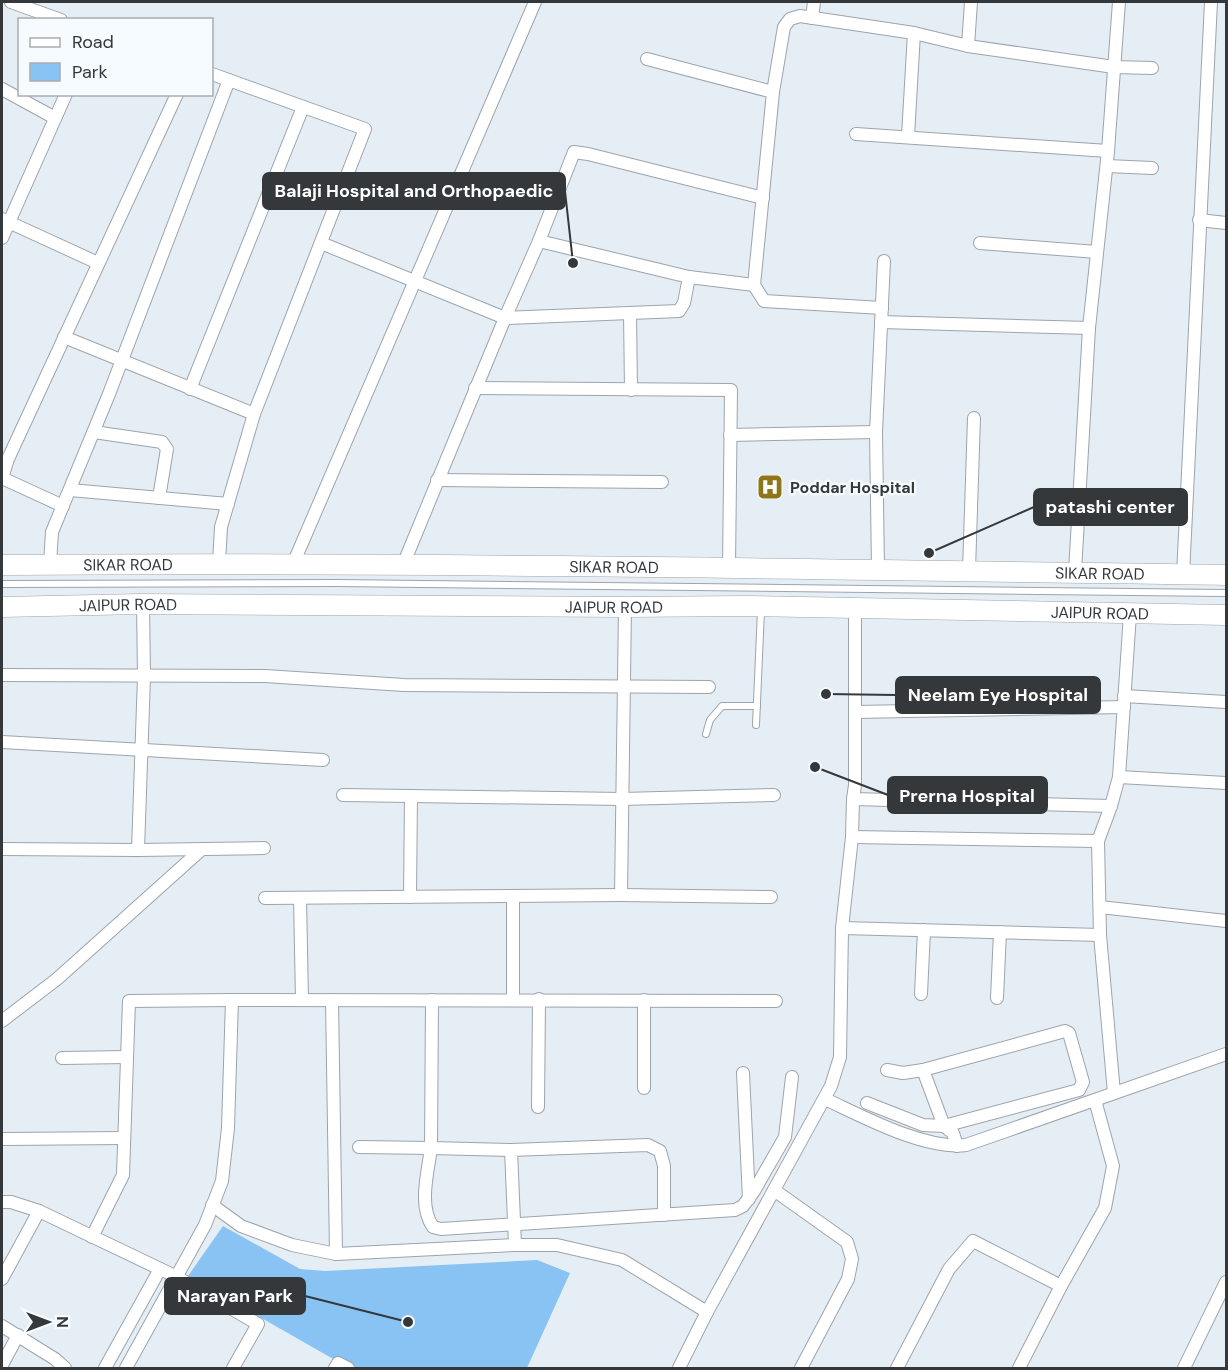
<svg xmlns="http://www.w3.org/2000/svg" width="1228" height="1370" font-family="'DM Sans',sans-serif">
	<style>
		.green { fill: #88c3f3 }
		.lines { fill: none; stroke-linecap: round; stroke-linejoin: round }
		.service-casing { stroke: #9da4aa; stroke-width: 8 }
		.minor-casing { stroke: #9da4aa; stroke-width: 14 }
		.primary-casing { stroke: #9da4aa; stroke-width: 21 }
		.service { stroke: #fff; stroke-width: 6 }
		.minor { stroke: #fff; stroke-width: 12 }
		.primary { stroke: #fff; stroke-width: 20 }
		.labels { text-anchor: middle; stroke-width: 4.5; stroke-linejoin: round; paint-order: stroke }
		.poi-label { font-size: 16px; font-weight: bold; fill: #35383b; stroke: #f6fbff; text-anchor: start }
		.street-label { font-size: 16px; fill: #35383b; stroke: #f6fbff }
		.leader { fill: none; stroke: #35383b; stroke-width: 2 }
		.callout-dot { fill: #35383b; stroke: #f6fbff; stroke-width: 2 }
		.callout { fill: #35383b; stroke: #35383b; stroke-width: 2 }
		.callout-label { font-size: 18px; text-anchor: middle; font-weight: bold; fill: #fff }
	</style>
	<rect width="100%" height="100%" fill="#e6eef5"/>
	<!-- green -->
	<polygon class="green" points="223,1226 300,1269 325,1271 537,1260 570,1273 527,1368 349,1368 188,1276"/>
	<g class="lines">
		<!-- service casing -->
		<g class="service-casing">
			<g id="service">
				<polyline points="2,584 337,583 1226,593"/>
				<polyline points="756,725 761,610"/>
				<polyline points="706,734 710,720 722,706 757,706"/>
			</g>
		</g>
		<!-- minor casing -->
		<g class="minor-casing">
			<g id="minor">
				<polyline points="11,2 61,20"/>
				<polyline points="812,18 814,2"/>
				<polyline points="968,46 971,2"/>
				<polyline points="647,59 773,92 754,285 764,301 882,308"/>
				<polyline points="212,74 365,129 254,414 221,527 219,563"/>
				<polyline points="2,89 55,118"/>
				<polyline points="773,92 784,27 790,19 800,16 914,33 968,46 1114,67 1152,68"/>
				<polyline points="856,134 1108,151"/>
				<polyline points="908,136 914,33"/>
				<polyline points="1107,166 1152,168"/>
				<polyline points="2,219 98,263"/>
				<polyline points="1199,220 1226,223"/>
				<polyline points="2,238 66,94"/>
				<polyline points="539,241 689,277 754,285"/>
				<polyline points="321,243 505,318 679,311 684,303 689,277"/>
				<polyline points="980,243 1097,252"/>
				<polyline points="630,313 631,390"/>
				<polyline points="881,322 1089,328"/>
				<polyline points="64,337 254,414"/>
				<polyline points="475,388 731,390 729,567"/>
				<polyline points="190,389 303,107"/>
				<polyline points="94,432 162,442 167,449 159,498"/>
				<polyline points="730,435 876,432"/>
				<polyline points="437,480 662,482"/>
				<polyline points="70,490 228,504"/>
				<polyline points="63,506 2,478 8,459 177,94"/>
				<polyline points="50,564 52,532 109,394 229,80"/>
				<polyline points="293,564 535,2"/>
				<polyline points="403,565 505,318 539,241 574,152 588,154 763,198"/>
				<polyline points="878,569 876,432 884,261"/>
				<polyline points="969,570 974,418"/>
				<polyline points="1075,572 1089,328 1108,151 1119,2"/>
				<polyline points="1183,575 1211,2"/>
				<polyline points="2,675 265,676 404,685 709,687"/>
				<polyline points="1124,696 1226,702"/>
				<polyline points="855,712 1124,707"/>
				<polyline points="2,742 323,760"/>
				<polyline points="1119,777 1226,783"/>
				<polyline points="343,795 622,799 774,795"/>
				<polyline points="853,799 1111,806"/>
				<polyline points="852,837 1098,841"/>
				<polyline points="2,849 138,850 144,676 143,604"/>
				<polyline points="138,850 264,848"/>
				<polyline points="621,895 625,607"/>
				<polyline points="410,897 411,796"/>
				<polyline points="265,898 621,895 771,897"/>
				<polyline points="300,898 302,1000"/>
				<polyline points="1100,907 1226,921"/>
				<polyline points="842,928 1100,935"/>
				<polyline points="921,994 924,930"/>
				<polyline points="997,998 1000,932"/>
				<polyline points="332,1000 336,1254"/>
				<polyline points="432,1000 431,1148 511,1150"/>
				<polyline points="513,1000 513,896"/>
				<polyline points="644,1000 644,1088"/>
				<polyline points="2,1021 57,979 202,849"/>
				<polyline points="62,1058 127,1057"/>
				<polyline points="923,1070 944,1126 953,1133 957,1146"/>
				<polyline points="743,1073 749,1199"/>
				<polyline points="1114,1093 1100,935 1098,841 1111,806 1119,777 1130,614"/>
				<path d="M825,1099C862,1116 924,1150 966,1145L1226,1054"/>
				<polyline points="867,1103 923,1125 944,1126 1079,1090 1083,1082 1069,1033 1065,1031 923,1070 903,1073 887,1070"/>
				<polyline points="538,1107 539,999"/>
				<polyline points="2,1139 124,1138"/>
				<path d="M359,1147L431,1148C428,1172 418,1206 433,1227L441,1229L735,1210L743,1206L754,1191L785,1137L792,1077"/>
				<polyline points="774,1190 847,1242 852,1259 848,1279 801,1368"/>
				<polyline points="2,1202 11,1202 39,1211 177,1277 258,1324 233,1368"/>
				<polyline points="212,1205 241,1226 292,1245 336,1254 515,1245 557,1245 622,1260 707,1312"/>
				<polyline points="92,1237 123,1175 129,1001 232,1000"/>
				<polyline points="515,1245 511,1150 648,1145 660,1151 664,1166 664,1215"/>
				<polyline points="2,1279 39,1211"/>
				<polyline points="1061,1286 1105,1208 1113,1166 1095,1100"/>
				<polyline points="2,1326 55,1359 65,1368"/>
				<polyline points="2,1365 18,1335"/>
				<polyline points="105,1368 160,1269"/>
				<polyline points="126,1368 205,1225 222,1181 228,1128 232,1000 776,1001"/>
				<polyline points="335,1368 338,1363 348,1368"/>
				<polyline points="679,1368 707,1312 831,1086 840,1057 842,928 852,837 853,799 855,785 855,608"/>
				<polyline points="897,1368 949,1269 973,1241 1061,1286 1019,1368"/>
				<polyline points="1184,1368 1226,1282"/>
			</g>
		</g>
		<!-- primary casing -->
		<g class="primary-casing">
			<g id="primary">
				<path id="s1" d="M2,565C410,562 818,569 1226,575"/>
				<path id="s2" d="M2,607L140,604L625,607L745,606L1226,615"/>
			</g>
		</g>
		<!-- service -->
		<use href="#service" class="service"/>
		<!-- minor -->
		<use href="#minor" class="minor"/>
		<!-- primary -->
		<use href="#primary" class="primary"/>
	</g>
	<!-- icons -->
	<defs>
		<g id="hospital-square" transform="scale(1.35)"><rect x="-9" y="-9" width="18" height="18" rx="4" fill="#8e761b" stroke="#f6fbff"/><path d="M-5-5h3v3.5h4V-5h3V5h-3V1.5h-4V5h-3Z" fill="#fff"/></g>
	</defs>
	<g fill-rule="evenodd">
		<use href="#hospital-square" x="770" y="487"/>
	</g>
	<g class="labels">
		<!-- poi labels -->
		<g class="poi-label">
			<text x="790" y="493">Poddar Hospital</text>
		</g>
		<!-- street labels -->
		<g class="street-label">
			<text dy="6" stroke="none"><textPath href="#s1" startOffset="126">SIKAR ROAD</textPath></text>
			<text dy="6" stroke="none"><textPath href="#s1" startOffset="612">SIKAR ROAD</textPath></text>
			<text dy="6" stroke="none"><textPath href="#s1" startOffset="1098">SIKAR ROAD</textPath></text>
			<text dy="6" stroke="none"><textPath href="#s2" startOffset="126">JAIPUR ROAD</textPath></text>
			<text dy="6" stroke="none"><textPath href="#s2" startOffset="612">JAIPUR ROAD</textPath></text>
			<text dy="6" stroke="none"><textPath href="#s2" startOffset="1098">JAIPUR ROAD</textPath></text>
		</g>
	</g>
	<!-- callouts -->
	<path class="leader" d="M573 263L565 191M929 553L1034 507M826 694L896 695M815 767L888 795M408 1322L305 1296"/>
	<g class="callout-dot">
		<circle cx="573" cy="263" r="6"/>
		<circle cx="929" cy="553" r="6"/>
		<circle cx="826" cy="694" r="6"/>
		<circle cx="815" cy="767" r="6"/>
		<circle cx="408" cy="1322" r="6"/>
	</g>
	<g class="callout">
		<rect x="263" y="173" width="302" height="36" rx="6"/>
		<rect x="1034" y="489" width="153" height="36" rx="6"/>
		<rect x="896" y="677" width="204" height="36" rx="6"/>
		<rect x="888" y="777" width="159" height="36" rx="6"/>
		<rect x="165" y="1278" width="140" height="36" rx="6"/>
	</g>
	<g class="callout-label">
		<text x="414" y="197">Balaji Hospital and Orthopaedic</text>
		<text x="1110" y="513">patashi center</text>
		<text x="998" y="701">Neelam Eye Hospital</text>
		<text x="967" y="802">Prerna Hospital</text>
		<text x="235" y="1302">Narayan Park</text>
	</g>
	<!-- border -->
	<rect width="1228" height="1370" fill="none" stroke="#35383b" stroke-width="6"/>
	<!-- legend -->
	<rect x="18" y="18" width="195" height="78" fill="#f6fbff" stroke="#a9adb1" stroke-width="1.5"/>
	<rect x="30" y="38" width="30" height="9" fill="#ffffff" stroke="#a9adb1" stroke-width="1.5"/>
	<text x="72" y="48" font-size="18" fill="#35383b">Road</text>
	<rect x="30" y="63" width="30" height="18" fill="#88c3f3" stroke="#a9adb1" stroke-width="1.5"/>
	<text x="72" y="78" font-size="18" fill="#35383b">Park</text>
	<!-- north arrow -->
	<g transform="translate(48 1322) rotate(90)" stroke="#f6fbff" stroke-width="4.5" paint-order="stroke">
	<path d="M0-4.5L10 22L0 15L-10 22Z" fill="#35383b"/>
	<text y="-9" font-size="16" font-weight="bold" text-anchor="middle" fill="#35383b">N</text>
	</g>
</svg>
